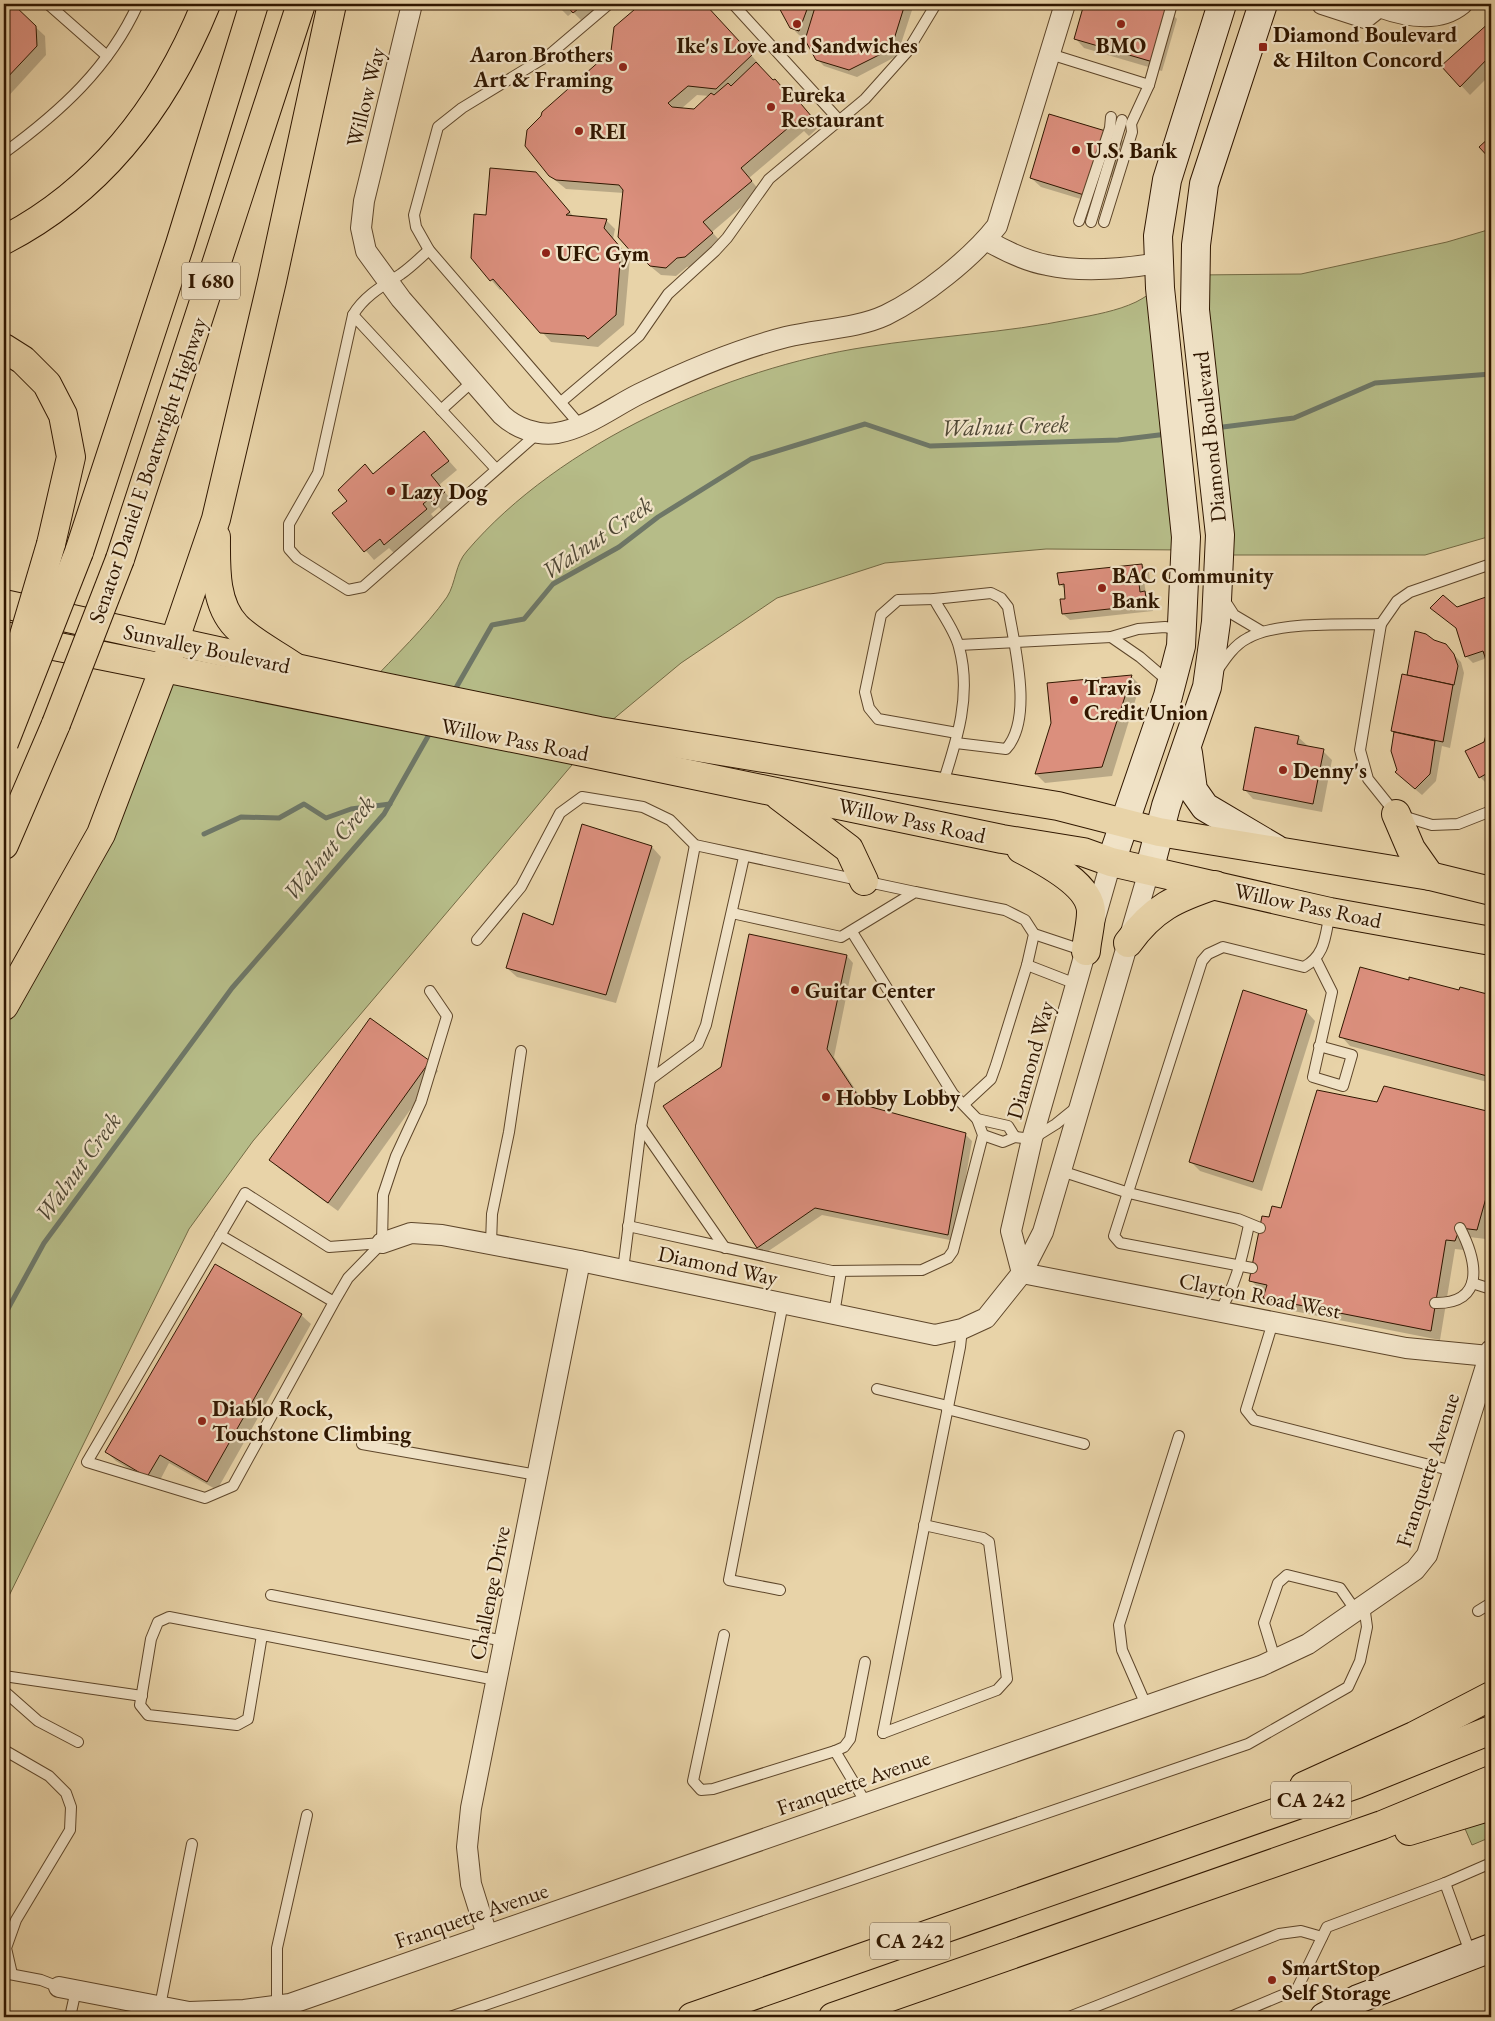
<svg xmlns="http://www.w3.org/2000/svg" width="1495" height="2021" font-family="'EB Garamond',serif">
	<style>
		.green { fill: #b6bc88; stroke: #736a44 }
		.shadow { fill: #0003; fill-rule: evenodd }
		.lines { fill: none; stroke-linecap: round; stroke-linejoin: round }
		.stream { stroke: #6e7767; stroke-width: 5 }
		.building { fill: #db8f7d; stroke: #301700 }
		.lane-casing { stroke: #5e462a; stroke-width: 12 }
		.street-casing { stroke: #5e462a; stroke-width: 22 }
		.secondary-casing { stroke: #301700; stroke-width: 30 }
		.primary-casing { stroke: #301700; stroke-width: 30 }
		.highway-casing { stroke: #301700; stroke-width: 30 }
		.lane { stroke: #f0e2c6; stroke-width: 10 }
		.street { stroke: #f0e2c6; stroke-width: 20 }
		.secondary { stroke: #f0e2c6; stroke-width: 28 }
		.primary { stroke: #e8d3a8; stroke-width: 28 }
		.highway { stroke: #e8d3a8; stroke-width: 28 }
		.highway-bridge-casing { stroke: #301700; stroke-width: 30; stroke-linecap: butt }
		.highway-bridge { stroke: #e8d3a8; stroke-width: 28 }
		.poi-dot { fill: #8f2418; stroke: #f0e2c6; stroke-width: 2 }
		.labels { text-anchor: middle; stroke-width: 4.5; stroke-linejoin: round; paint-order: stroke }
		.shield { fill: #f0e2c6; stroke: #6a543b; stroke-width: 1 }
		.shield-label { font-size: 21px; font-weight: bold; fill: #301700 }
		.poi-label { font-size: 22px; font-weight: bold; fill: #301700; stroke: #f0e2c6; text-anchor: start }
		.street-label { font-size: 22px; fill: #301700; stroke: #f0e2c6 }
		.water-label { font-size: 24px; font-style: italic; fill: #4f4734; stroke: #f0e2c6 }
	</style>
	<rect width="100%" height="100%" fill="#e8d3a8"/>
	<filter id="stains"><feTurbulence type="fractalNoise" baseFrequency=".004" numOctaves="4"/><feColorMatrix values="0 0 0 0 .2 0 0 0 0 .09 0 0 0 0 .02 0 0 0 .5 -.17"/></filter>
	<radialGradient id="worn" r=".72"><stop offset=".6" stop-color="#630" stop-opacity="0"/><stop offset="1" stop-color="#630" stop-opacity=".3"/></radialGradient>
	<!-- green -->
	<g class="green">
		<polygon points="1491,229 1491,536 1425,555 1219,555 1196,275 1301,274 1447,242"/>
		<path d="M1160,288L1186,550L1046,549L885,563L777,598L681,663L599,731L369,684C394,657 426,627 447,597C456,583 455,564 467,551C559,443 728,368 866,347C935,336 1005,333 1073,319C1094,315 1117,311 1136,302C1144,298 1152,292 1160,288Z"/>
		<polygon points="164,668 583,752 253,1141 189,1229 4,1606 4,1006 85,865"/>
		<polygon points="1491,1819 1491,1837 1472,1845 1463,1824"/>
	</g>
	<!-- shadow -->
	<g class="shadow">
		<polygon points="4,4 11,4 45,36 46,55 4,101"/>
		<polygon points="556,4 611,4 583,22 573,12 568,16"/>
		<path d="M643,4H705L760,65L759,67L795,102L796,100L820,126L809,136L804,131L749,178L760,191L712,232L722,243L695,266L687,267L676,276L661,275L634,253L624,193L566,189L550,176L612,52L615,28ZM697,95L710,96L694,110L681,109Z"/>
		<polygon points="779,4 914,4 897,56 857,77 824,66 817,59 807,38 799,35 791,27"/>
		<polygon points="1085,4 1148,4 1168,10 1177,19 1162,71 1084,48 1075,38"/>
		<polygon points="1491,22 1491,74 1470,95 1443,66"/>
		<polygon points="1118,136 1127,145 1117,179 1102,174 1094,203 1041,187 1031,178"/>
		<polygon points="545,183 574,217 606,220 615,229 613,239 630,258 624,325 598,347 551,342 503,288 500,290 472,258 487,216"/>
		<polygon points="424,433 457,470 439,485 453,502 442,511 439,507 431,514 435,519 394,553 389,548 374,560 334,514 349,501 350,478 365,466 373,475"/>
		<polygon points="1142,565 1149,572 1150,581 1144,581 1146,593 1152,599 1153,611 1070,620 1063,614 1067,600 1066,590 1060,584"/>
		<polygon points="1486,598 1491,604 1491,666 1487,658 1473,663 1466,656 1457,629 1439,614"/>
		<polygon points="1416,633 1452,653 1461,662 1464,673 1450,748 1442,746 1436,781 1422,795 1403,779 1398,770 1393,731 1408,677"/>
		<polygon points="1131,676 1140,685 1112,776 1045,783 1036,774"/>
		<polygon points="1491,722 1491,782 1487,784 1480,777 1485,743"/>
		<polygon points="1298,737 1308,746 1323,751 1332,760 1322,812 1253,799 1244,789"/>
		<polygon points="583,825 652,847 661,857 616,1003 517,977 507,968 554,927"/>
		<polygon points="847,956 853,963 834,1057 867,1107 965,1134 972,1141 955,1241 822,1215 764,1254 758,1247 722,1067"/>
		<polygon points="1410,982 1460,991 1461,988 1491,996 1491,1083 1350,1046 1341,1036"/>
		<polygon points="1306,1011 1315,1021 1262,1191 1200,1171 1191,1162"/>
		<polygon points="429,1061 438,1071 338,1211 280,1169 270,1160"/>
		<polygon points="1385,1088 1491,1113 1491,1220 1486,1239 1469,1237 1464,1250 1455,1249 1440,1340 1273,1307 1264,1298 1266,1291 1260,1290 1251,1280 1269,1219 1281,1209 1378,1103"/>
		<polygon points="301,1315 311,1324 217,1490 169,1463 157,1486 116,1461 107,1452"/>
	</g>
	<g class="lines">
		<!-- stream -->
		<g class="stream">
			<polyline points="1215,428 1294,418 1375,383 1491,374"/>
			<polyline points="453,693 492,625 524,619 553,584 619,547 658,517 751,459 865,424 930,446 1118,440 1167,434"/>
			<polyline points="204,834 241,817 279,818 304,804 326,818 351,809 390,804"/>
			<polyline points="4,1316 44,1243 232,988 384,814 431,731"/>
		</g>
	</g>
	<!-- building -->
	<g class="building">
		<polygon points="4,4 13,4 36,26 37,46 4,81"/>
		<polygon points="565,4 591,4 583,5 573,13"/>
		<polygon points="641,4 705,4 752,55 716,89 688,86 668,103 672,107 694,109 711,93 714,95 728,83 731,86 756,62 773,80 775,79 794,101 796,98 812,117 799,128 795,122 741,168 752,181 703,222 713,233 685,257 677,258 666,268 650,266 638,254 633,254 618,237 623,190 619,185 556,180 549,176 525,146 527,130 541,116 542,112 611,51 614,27"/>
		<polygon points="777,4 809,4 799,31 790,28"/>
		<polygon points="816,4 905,4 891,49 849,70 816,60 805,40"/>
		<polygon points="1084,4 1152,4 1169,8 1153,62 1074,39"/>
		<polygon points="1491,21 1491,55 1460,87 1441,66"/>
		<polygon points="1049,114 1119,135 1108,170 1093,166 1084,195 1030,178"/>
		<polygon points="1491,136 1491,160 1479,147"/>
		<polygon points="490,168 536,172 570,212 566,215 607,219 604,228 621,248 616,315 588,339 585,336 540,333 493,279 490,281 471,258 474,214 486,215"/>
		<polygon points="424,431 449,461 431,475 445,492 432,502 429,499 423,504 427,509 384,545 380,539 364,552 332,513 347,501 338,490 365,464 373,474"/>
		<polygon points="1142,564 1143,574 1138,575 1140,592 1145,591 1147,605 1062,614 1060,599 1065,599 1064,584 1059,585 1057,573"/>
		<polygon points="1443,595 1457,607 1486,597 1491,612 1491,662 1487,663 1483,651 1465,657 1456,628 1430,608"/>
		<polygon points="1415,631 1426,634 1434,640 1446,644 1454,654 1458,666 1454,685 1407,675"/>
		<polygon points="1402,674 1453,685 1443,742 1391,731"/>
		<polygon points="1132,675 1102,767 1035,774 1051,723 1047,683"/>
		<polygon points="1491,718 1491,771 1479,778 1465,751 1484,742"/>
		<polygon points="1255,727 1299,736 1297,744 1324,749 1313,804 1243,790"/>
		<polygon points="1394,732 1435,741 1430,774 1415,789 1395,772 1397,770 1391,751"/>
		<polygon points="582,824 652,846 606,995 506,968 523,913 553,925"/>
		<polygon points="749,934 847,955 827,1049 864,1105 966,1133 948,1235 815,1208 757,1248 663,1106 721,1067"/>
		<polygon points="1360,967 1409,980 1409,977 1459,990 1460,987 1491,995 1491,1077 1339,1037"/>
		<polygon points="1243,990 1307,1010 1253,1182 1189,1162"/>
		<polygon points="370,1018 430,1061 328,1203 269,1160"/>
		<polygon points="1384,1086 1491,1112 1491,1180 1477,1230 1460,1228 1455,1241 1446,1240 1431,1331 1263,1298 1267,1285 1249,1281 1262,1216 1269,1217 1272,1206 1281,1208 1317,1090 1377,1102"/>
		<polygon points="215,1264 302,1314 207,1482 160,1455 147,1477 105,1452"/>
	</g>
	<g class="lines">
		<!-- lane casing -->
		<g class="lane-casing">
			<g id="lane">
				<polyline points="48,4 107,56"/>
				<polyline points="733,4 840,121"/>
				<polyline points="1050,54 1149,85 1131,124 1132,132 1104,222"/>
				<polyline points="1149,85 1172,4"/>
				<path d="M4,153C60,112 109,68 138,4"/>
				<polyline points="1079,221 1110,128 1111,117"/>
				<polyline points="1091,222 1122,120"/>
				<path d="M353,315C364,296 384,285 401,274C411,267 420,258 429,250"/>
				<polyline points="561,402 639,336 668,294 715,251 727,238 769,179 865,99 907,52 936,4"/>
				<polyline points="441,410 473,381"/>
				<polyline points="580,425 429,250 416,227 414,215 438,127 462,108 549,55 609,4"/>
				<polyline points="496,469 353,315 318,473 289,524 289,549 297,558 348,590 363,587 538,433"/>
				<polyline points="1223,598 1234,615 1261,631"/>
				<path d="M934,599C942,614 955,631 959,647C972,695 957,740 942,786"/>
				<polyline points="1381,624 1397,601 1410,592 1491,564"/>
				<polyline points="1111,637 1140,657 1169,682"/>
				<polyline points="959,645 1111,637 1138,629 1165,627 1181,630"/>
				<path d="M1217,671C1225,659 1234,645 1248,638C1277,621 1346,625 1381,624L1360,750L1368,779L1396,814L1432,825L1458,824L1491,811"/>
				<path d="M956,743L1006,749C1034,718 1014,645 1008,607L1001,598L991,593L934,599L898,600L881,615L865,692L869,708L878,719L957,733"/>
				<polyline points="732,913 841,937 915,892 1005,910 1025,920 1034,934 1027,965 996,1065 991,1079 964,1104"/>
				<polyline points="1034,934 1085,951"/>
				<polyline points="477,940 521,887 560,813 582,797 643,807 670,820 695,845 915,892"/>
				<polyline points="1316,960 1332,992 1313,1077 1343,1086 1352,1055 1319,1046"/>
				<polyline points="1027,965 1076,984"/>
				<polyline points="651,1079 698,1044 706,1025 744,857"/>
				<polyline points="977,1119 1008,1126 1015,1137"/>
				<polyline points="641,1127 725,1248"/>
				<polyline points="983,1135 1003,1142 1015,1137 1032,1139 1056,1124 1077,1107"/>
				<polyline points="1061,1171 1129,1193 1238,1219 1260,1228"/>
				<polyline points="628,1226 832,1271 922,1270 948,1258 953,1251 983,1135 977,1119 953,1094 852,932"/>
				<polyline points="220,1235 334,1302 233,1486 205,1498 87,1462 245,1193 329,1247 382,1243 348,1278 334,1302"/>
				<polyline points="382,1243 383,1195 396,1156 421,1102 447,1016 430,991"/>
				<polyline points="491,1244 492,1214 509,1132 521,1051"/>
				<path d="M1252,1268L1120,1243L1114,1236L1202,961L1208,954L1223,947L1304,967C1326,955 1325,935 1330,913"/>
				<polyline points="623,1270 641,1127 695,845"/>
				<polyline points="1472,1283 1491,1289"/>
				<path d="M1435,1303C1486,1304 1477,1261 1460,1228"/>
				<path d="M1219,1312C1237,1284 1242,1256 1249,1225"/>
				<polyline points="834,1314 841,1271"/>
				<polyline points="1273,1322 1246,1410 1254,1420 1453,1471"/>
				<polyline points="877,1389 948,1406"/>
				<polyline points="947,1409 1084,1444"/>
				<polyline points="362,1444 537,1475"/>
				<polyline points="780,1590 729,1580 783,1303"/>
				<polyline points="271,1595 504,1641"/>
				<polyline points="1478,1611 1491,1603"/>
				<polyline points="262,1635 248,1719 237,1725 148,1715 140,1705 151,1639 158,1622 169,1617 496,1680"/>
				<polyline points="724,1635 693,1781 701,1790 713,1789 835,1751 866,1803"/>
				<polyline points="1275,1659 1264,1623 1278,1583 1287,1575 1340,1588 1356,1611"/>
				<polyline points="4,1676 142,1696"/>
				<polyline points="4,1691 38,1721 78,1742"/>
				<polyline points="1146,1705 1122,1650 1119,1625 1179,1436"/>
				<polyline points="883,1733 960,1347 962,1329"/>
				<polyline points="883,1733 997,1690 1007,1679 989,1542 983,1538 924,1525"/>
				<polyline points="4,1750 49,1776 66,1793 71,1807 70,1830 16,1920 6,1948 12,1974"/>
				<polyline points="835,1751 844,1747 850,1739 865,1662"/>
				<polyline points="1445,1883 1491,1863"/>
				<polyline points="4,1973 41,1980 59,1987"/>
				<polyline points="160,2006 192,1844"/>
				<polyline points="277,2007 277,1948 307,1815"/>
				<polyline points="70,2017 76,1990"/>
				<polyline points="450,2017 1248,1744 1348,1687 1360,1661 1367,1627 1364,1605"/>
				<polyline points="1069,2017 1279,1934 1301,1931 1322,1937"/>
				<polyline points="1230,2017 1297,1989 1327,1927 1445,1883 1471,1955"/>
			</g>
		</g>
		<!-- street casing -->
		<g class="street-casing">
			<g id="street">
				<path d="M412,4L364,201L361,228L366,251L401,299L502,415C516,428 537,436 557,433C586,428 613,407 639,394C686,371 735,350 786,337C818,329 856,329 886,315C923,297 972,258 997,226L1065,4"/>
				<polyline points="1322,4 1365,18 1379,7"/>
				<path d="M1377,4L1379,7C1404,16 1439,23 1462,4"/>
				<path d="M986,240C1005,251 1025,261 1047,265C1083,273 1123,269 1159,263"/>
				<polyline points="382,1243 411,1233 442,1235 580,1261 935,1335 962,1329 986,1318 1022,1273 1043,1232 1149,871"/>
				<polyline points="1022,1273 1406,1348 1489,1356"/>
				<polyline points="1022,1273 1011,1231 1032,1139 1111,862"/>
				<polyline points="487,1935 471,1884 467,1847 471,1808 580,1261"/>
				<polyline points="59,1987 189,2012 244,2010 290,2004 1261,1666 1308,1644 1415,1570 1427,1555 1432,1539 1491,1350"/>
			</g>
		</g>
		<!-- secondary casing -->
		<g class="secondary-casing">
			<g id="secondary">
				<polyline points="1188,753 1193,790 1205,807 1276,849"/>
				<polyline points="1111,862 1168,696 1181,646 1186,537 1160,288 1158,236 1167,180 1222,4"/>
				<polyline points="1149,871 1166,806 1207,687 1216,622 1220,535 1195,310 1196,245 1204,184 1263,4"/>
				<polyline points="1324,2017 1358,1999 1491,1948"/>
			</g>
		</g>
		<!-- primary casing -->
		<g class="primary-casing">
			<g id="primary">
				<polyline points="4,604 369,684 599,731 1058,806 1159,832 1430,876 1491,891"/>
				<polyline points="4,636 583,752 1002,839 1083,852 1111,862 1330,912 1491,941"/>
				<polyline points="779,796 849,849 864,881"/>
				<polyline points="1396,814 1411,849 1430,876"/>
				<path d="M1021,849C1042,860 1091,884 1091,912C1091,925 1087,938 1086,951"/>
				<path d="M1128,943C1153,908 1176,898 1215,885"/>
			</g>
		</g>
		<!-- highway casing -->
		<g class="highway-casing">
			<g id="highway">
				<path d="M4,240C102,189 165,105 206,4"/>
				<polyline points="4,348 23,360 47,384 63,415 71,457 51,544"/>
				<path d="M216,537C216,566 214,603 236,626C250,641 276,654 293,666"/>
				<polyline points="79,552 180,244 254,4"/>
				<polyline points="120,559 301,4"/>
				<polyline points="4,845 56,724"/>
				<polyline points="4,1006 101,834 174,642 216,519 272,281 332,4"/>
				<polyline points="1304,1786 1414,1736 1491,1696"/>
				<polyline points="1409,1831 1491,1806"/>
				<polyline points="692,2017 1357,1784 1491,1730"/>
				<polyline points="833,2017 1382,1825 1491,1780"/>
			</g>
		</g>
		<!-- lane -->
		<use href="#lane" class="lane"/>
		<!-- street -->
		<use href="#street" class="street"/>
		<!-- secondary -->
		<use href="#secondary" class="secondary"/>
		<!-- primary -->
		<use href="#primary" class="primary"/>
		<!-- highway -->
		<use href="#highway" class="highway"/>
		<!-- highway-bridge casing -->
		<g class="highway-bridge-casing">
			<g id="highway-bridge">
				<polyline points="6,696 51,544"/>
				<polyline points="56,724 120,559"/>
				<polyline points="4,743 79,552"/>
			</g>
		</g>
		<!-- highway-bridge -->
		<use href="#highway-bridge" class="highway-bridge"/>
	</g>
	<!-- markers -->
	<g class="poi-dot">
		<circle cx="797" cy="24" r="5"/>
		<circle cx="1121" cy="24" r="5"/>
		<rect x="1258" y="42" width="10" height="10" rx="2.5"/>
		<circle cx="623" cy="67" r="5"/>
		<circle cx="771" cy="107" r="5"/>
		<circle cx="579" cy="131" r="5"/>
		<circle cx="1076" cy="150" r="5"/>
		<circle cx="546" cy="253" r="5"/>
		<circle cx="391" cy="491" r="5"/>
		<circle cx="1102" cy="588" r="5"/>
		<circle cx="1074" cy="700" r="5"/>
		<circle cx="1283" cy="770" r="5"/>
		<circle cx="795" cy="990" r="5"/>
		<circle cx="826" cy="1097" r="5"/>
		<circle cx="202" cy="1421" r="5"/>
		<circle cx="1272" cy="1980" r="5"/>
	</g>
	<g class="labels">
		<!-- shield labels -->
		<g class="shield">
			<rect x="182" y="262.5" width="58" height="37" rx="4"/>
			<rect x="1271" y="1781.5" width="80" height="37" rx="4"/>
			<rect x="870" y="1922.5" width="80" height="37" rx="4"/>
		</g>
		<g class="shield-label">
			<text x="211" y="288">I 680</text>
			<text x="1311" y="1807">CA 242</text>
			<text x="910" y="1948">CA 242</text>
		</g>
		<!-- poi labels -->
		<g class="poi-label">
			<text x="1273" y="42">Diamond Boulevard<tspan x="1273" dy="25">&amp; Hilton Concord</tspan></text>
			<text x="797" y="53" text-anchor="middle">Ike's Love and Sandwiches</text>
			<text x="1121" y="53" text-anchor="middle">BMO</text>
			<text x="613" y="62" text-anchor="end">Aaron Brothers<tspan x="613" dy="25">Art &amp; Framing</tspan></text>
			<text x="781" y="102">Eureka<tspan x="781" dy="25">Restaurant</tspan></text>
			<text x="589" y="139">REI</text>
			<text x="1086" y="158">U.S. Bank</text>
			<text x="556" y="261">UFC Gym</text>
			<text x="401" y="499">Lazy Dog</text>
			<text x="1112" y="583">BAC Community<tspan x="1112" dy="25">Bank</tspan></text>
			<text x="1084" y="695">Travis<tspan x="1084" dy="25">Credit Union</tspan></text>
			<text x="1293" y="778">Denny's</text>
			<text x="805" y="998">Guitar Center</text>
			<text x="836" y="1105">Hobby Lobby</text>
			<text x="212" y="1416">Diablo Rock,<tspan x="212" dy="25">Touchstone Climbing</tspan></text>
			<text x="1282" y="1975">SmartStop<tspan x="1282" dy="25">Self Storage</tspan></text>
		</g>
		<!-- street labels -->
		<g class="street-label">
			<text transform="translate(365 97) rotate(-76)" y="8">Willow Way</text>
			<text transform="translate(1209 437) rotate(-96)" y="8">Diamond Boulevard</text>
			<text transform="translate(147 470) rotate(-71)" y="8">Senator Daniel E Boatwright Highway</text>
			<text transform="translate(207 648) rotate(12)" y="8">Sunvalley Boulevard</text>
			<text transform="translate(515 739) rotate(11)" y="8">Willow Pass Road</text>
			<text transform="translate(912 820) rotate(12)" y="8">Willow Pass Road</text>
			<text transform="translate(1308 905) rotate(12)" y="8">Willow Pass Road</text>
			<text transform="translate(1030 1060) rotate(-74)" y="8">Diamond Way</text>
			<text transform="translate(718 1265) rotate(12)" y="8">Diamond Way</text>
			<text transform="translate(1260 1295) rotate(11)" y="8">Clayton Road West</text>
			<text transform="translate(1427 1470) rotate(-72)" y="8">Franquette Avenue</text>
			<text transform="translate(489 1593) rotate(-79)" y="8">Challenge Drive</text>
			<text transform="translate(853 1782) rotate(-19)" y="8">Franquette Avenue</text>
			<text transform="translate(471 1915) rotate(-19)" y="8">Franquette Avenue</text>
		</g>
		<!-- water labels -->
		<g class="water-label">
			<text transform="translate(1005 426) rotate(-2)" y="8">Walnut Creek</text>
			<text transform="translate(597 538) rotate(-34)" y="8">Walnut Creek</text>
			<text transform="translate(329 848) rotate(-50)" y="8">Walnut Creek</text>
			<text transform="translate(78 1167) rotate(-54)" y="8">Walnut Creek</text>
		</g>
	</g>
	<!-- margin -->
	<rect width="1495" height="2021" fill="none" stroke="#e8d3a8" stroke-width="20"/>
	<rect x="5" y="5" width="1485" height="2011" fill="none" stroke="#301700" stroke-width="2.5"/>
	<rect x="10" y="10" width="1475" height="2001" fill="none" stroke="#301700"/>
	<rect width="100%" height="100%" filter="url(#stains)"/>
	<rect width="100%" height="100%" fill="url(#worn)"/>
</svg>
